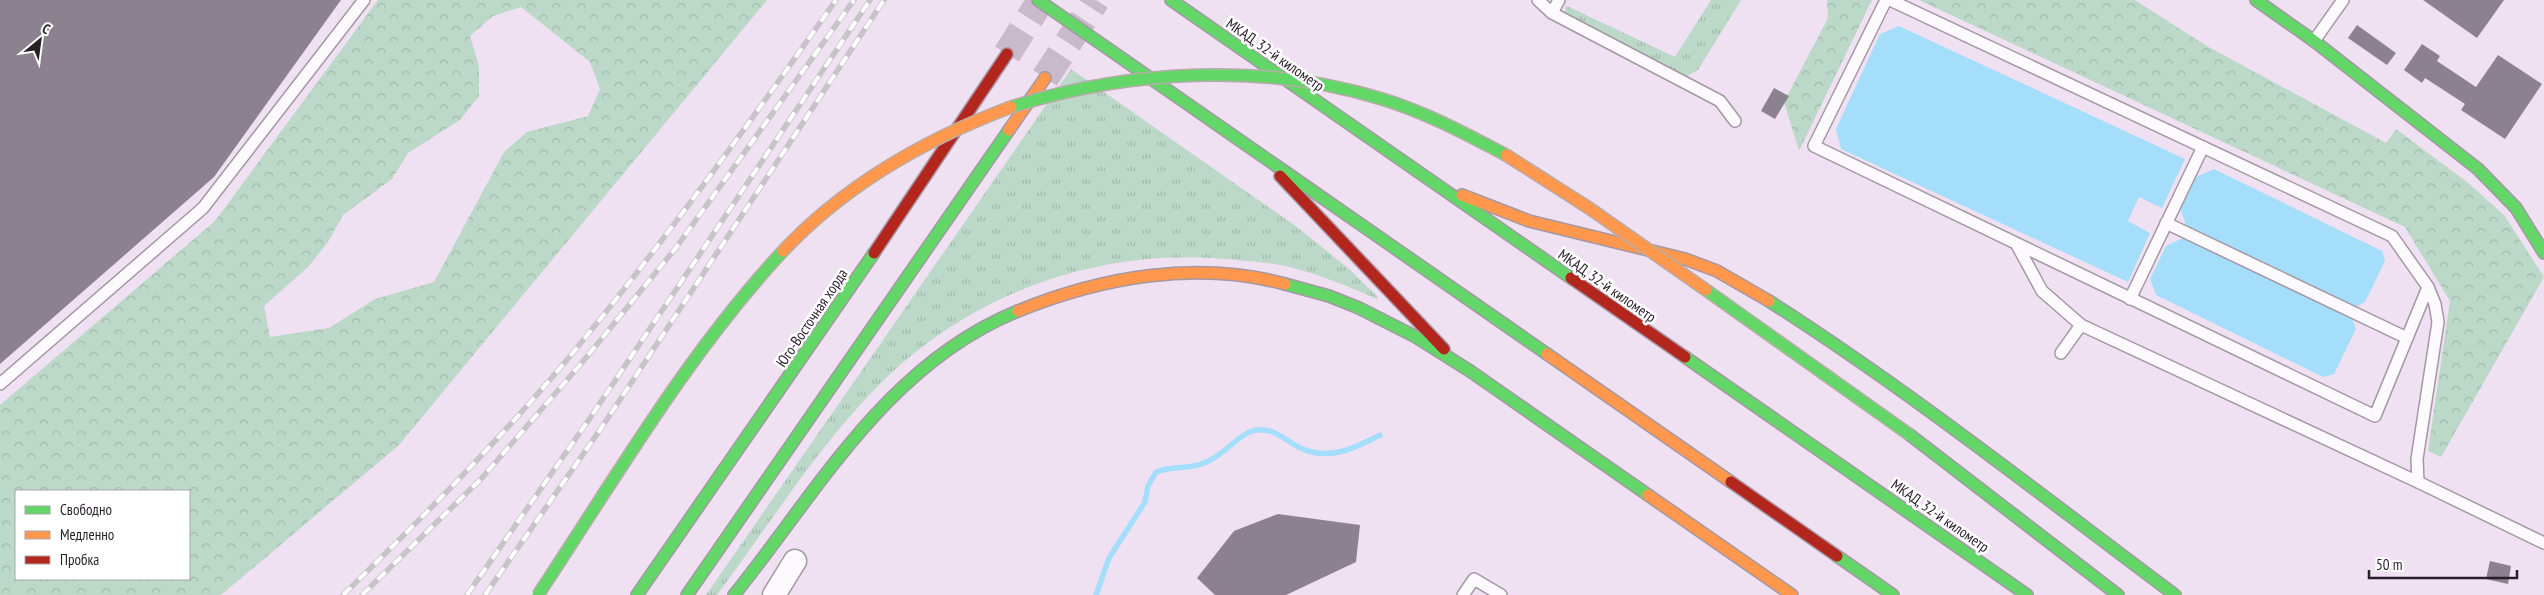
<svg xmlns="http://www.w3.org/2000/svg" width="2544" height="595" font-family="'PT Sans Narrow',sans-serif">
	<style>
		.grass { fill: url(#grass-tufts) }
		.forest { fill: url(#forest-crowns); fill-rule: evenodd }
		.water { fill: #a4defa }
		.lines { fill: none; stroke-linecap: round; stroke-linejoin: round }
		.stream { stroke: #a4defa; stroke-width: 5.5 }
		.building { fill: #8c828f }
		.primary-tunnel { stroke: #c8baca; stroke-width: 28; stroke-dasharray: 28 14; stroke-linecap: butt }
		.lane-casing { stroke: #a498a5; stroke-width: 14 }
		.street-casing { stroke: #a498a5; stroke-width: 25 }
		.fast-casing { stroke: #a498a5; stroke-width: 14 }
		.slow-casing { stroke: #a498a5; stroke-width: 14 }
		.jam-casing { stroke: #a498a5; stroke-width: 14 }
		.lane { stroke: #fdfafd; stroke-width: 11 }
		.street { stroke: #fdfafd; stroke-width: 22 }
		.fast { stroke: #63d668; stroke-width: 11 }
		.slow { stroke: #ff974d; stroke-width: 11 }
		.jam { stroke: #b3261e; stroke-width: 11 }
		.rail-casing { stroke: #c7c3c8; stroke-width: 5.5 }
		.rail { stroke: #fff; stroke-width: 4; stroke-dasharray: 11; stroke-linecap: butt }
		.fast-bridge-casing { stroke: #b8acaa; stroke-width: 14; stroke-linecap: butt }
		.slow-bridge-casing { stroke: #b8acaa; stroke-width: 14; stroke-linecap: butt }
		.fast-bridge { stroke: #63d668; stroke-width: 11 }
		.slow-bridge { stroke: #ff974d; stroke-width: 11 }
		.labels { text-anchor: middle; stroke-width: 5; stroke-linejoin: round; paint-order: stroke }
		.street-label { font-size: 15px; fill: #271e28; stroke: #fff }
	</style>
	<defs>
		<pattern id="grass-tufts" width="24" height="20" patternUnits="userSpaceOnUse" patternTransform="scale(1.25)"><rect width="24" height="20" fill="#bcd8c8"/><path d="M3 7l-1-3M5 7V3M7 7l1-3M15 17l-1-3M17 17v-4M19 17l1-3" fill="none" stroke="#a2b9ac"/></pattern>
		<pattern id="forest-crowns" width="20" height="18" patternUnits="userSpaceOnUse" patternTransform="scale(1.25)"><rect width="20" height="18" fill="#bcd8c8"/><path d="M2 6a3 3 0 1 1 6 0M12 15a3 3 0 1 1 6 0" fill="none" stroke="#a2b9ac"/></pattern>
	</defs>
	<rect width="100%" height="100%" fill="#f0e1f2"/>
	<!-- grass -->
	<g class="grass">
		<polygon points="1711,0 1741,0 1698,70 1687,76 1563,15 1567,6 1675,57"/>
		<path d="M1071,69L1297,227L1349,269L1378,297L1377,299C1348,286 1320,275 1290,267C1273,263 1255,262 1237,260C1106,245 974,290 880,384C817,447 770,524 717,595H706Z"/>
	</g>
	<!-- forest -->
	<g class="forest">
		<path d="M378,0H767L399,445L221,595H0V405L215,221ZM521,7L590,62L600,89L588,116L527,132L504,152L434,282L375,299L329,328L270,337L264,306L309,266L328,242L343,215L392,179L408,153L460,120L479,96V66L470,36L493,16ZM16,491H189V579H16Z"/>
		<polygon points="1827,0 1872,0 1799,151 1784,102 1828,18"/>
		<polygon points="1919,0 2135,0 2205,45 2386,143 2396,129 2467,182 2504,215 2544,277 2441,457 2428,451 2450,301 2405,227"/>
	</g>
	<!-- water -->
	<g class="water">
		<polygon points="1899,26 2185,159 2162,208 2139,197 2128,221 2150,233 2128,282 1841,149 1836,129 1880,34"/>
		<polygon points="2214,169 2382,251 2385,261 2365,302 2354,308 2186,225 2180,208 2196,177"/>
		<polygon points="2185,237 2352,319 2356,329 2334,374 2323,377 2156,295 2150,279 2166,246"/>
	</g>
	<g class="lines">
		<!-- stream -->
		<path class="stream" d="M1096,595L1109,558L1145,502L1148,486L1156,472C1172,466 1187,469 1201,464C1222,458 1236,436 1252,431C1276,424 1288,446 1308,451C1334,459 1357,447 1380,435"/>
	</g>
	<!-- building -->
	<g class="building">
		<polygon points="0,0 341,0 214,177 0,364"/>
		<polygon points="2423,0 2504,0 2477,38"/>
		<polygon points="2357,25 2396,53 2387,65 2348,38"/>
		<polygon points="2422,44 2440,56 2437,61 2476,87 2498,55 2542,84 2505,139 2461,110 2465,104 2425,78 2422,83 2404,70"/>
		<polygon points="1774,88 1789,96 1775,119 1761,111"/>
		<polygon points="1278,514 1360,525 1356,562 1286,595 1215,595 1197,578 1234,531"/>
		<polygon points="2490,561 2511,566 2508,584 2486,579"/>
	</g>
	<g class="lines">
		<!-- primary-tunnel -->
		<g class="primary-tunnel">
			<polyline points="1007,54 1041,0"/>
			<polyline points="1045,78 1096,0"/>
		</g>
		<!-- lane casing -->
		<g class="lane-casing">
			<g id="lane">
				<polyline points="1538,0 1552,13 1720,101 1735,121"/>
				<polyline points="1886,0 1814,146 2375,416 2428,287 2392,236 1890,0"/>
				<polyline points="1552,13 1559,0"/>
				<polyline points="2314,41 2343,0"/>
				<polyline points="2166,223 2407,338"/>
				<polyline points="2017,245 2042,291 2081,325 2418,482 2544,543"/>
				<polyline points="2130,299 2203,147"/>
				<polyline points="2061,353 2081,325"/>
				<polyline points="0,384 203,208 364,0"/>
				<polyline points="2418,482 2417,459 2438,322 2435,304 2428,287"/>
				<polyline points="1463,595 1474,579 1501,595"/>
			</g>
		</g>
		<!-- street casing -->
		<g class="street-casing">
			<polyline id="street" points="774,595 795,561"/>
		</g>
		<!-- fast casing -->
		<g class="fast-casing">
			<g id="fast">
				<polyline points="1038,0 1547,354"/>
				<polyline points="1171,0 1571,278"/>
				<polyline points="2256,0 2314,41 2478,169 2516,208 2544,253"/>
				<polyline points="1285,284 1329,296 1359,308 1416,337 1470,371 1648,495"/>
				<path d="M1769,301C1910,391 2041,495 2175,595"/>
				<polyline points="1685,357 2027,595"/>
				<polyline points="1910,435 2118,595"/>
				<polyline points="1837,556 1893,595"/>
				<polyline points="637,595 874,253"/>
				<polyline points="687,595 1009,130"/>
				<path d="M734,595C818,491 887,364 1018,311"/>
			</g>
		</g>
		<!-- slow casing -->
		<g class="slow-casing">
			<g id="slow">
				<polyline points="1009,130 1045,78"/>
				<polyline points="1462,195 1529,221 1685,259 1717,271 1769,301"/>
				<path d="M1018,311C1101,277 1197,260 1285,284"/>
				<polyline points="1547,354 1731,482"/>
				<polyline points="1648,495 1792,595"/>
			</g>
		</g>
		<!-- jam casing -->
		<g class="jam-casing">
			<g id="jam">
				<polyline points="1280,176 1444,349"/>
				<polyline points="874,253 1007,54"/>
				<polyline points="1571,278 1685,357"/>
				<polyline points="1731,482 1837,556"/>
			</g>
		</g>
		<!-- lane -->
		<use href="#lane" class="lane"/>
		<!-- street -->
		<use href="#street" class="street"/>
		<!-- fast -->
		<use href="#fast" class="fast"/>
		<!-- slow -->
		<use href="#slow" class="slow"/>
		<!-- jam -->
		<use href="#jam" class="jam"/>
		<!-- rail casing -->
		<g class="rail-casing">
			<g id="rail">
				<path d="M343,595C422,518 500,440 571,355C665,241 751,121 836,0"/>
				<polyline points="362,595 481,479 580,365 675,249 854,0"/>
				<polyline points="467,595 588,421 870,0"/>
				<polyline points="485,595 602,427 884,0"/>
			</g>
		</g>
		<!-- rail -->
		<use href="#rail" class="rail"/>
		<!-- fast-bridge casing -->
		<g class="fast-bridge-casing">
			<g id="fast-bridge">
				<path d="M1011,107C1129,70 1263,62 1382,99C1425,112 1466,134 1506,155"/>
				<polyline points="1706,290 1910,435"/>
				<path d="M538,595C615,479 688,353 783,251"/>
			</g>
		</g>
		<!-- slow-bridge casing -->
		<g class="slow-bridge-casing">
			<g id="slow-bridge">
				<polyline points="1506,155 1589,208 1706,290"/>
				<path d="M783,251C846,184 926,139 1011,107"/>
			</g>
		</g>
		<!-- fast-bridge -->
		<use href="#fast-bridge" class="fast-bridge"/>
		<!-- slow-bridge -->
		<use href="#slow-bridge" class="slow-bridge"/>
	</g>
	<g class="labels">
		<!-- street labels -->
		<g class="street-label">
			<text transform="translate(1275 55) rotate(35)" y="5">МКАД, 32-й километр</text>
			<text transform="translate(1607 286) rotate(35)" y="5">МКАД, 32-й километр</text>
			<text transform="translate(812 318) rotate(-56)" y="5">Юго-Восточная хорда</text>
			<text transform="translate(1940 516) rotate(35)" y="5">МКАД, 32-й километр</text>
		</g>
	</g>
	<!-- legend -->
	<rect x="15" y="490" width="175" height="90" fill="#ffffff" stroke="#a9a5a9"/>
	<rect x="25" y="506" width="25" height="8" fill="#63d668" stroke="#a9a5a9"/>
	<text x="60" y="515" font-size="15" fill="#271e28">Свободно</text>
	<rect x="25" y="531" width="25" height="8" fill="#ff974d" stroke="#a9a5a9"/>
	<text x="60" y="540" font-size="15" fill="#271e28">Медленно</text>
	<rect x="25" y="556" width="25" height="8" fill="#b3261e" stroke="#a9a5a9"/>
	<text x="60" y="565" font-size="15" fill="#271e28">Пробка</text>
	<!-- north arrow -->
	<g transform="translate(40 40) rotate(29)" stroke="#ffffff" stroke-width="4" paint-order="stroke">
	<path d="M0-4L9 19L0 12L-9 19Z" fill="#271e28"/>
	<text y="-8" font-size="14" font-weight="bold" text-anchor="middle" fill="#271e28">С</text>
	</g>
	<!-- scale -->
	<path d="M2369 570v8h148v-8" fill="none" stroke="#271e28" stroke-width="2.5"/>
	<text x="2376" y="570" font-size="15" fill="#271e28" stroke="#ffffff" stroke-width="4" paint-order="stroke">50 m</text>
</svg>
